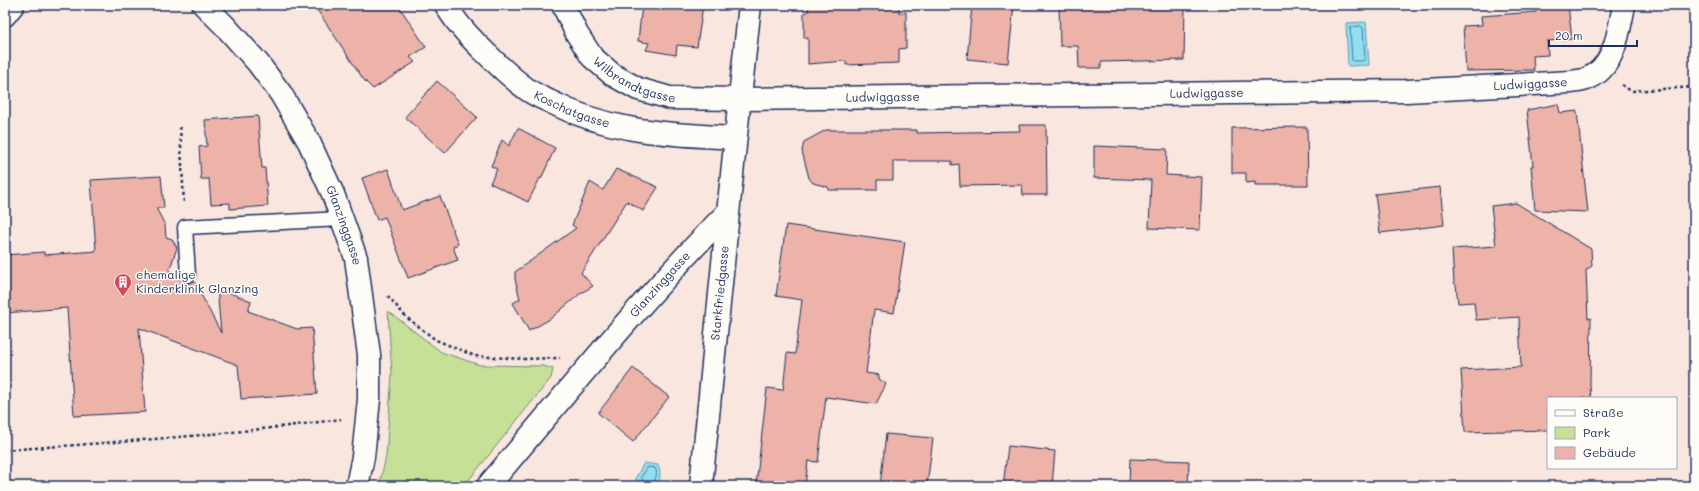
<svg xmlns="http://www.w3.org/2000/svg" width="1699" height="491" font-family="Mali,sans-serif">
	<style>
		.green { fill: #c6e097; stroke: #70887a }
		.water { fill: #91dff0; stroke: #6299b6 }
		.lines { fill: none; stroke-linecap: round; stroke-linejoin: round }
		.shore { stroke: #4a7598; stroke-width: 1 }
		.building { fill: #edb2a8; stroke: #1b2f5e }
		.service-casing { stroke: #1b2f5e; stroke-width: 17 }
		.minor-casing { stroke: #1b2f5e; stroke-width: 25 }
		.path { stroke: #1b2f5e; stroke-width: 2.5; stroke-dasharray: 3 3; stroke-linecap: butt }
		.service { stroke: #fdfcf7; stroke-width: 14 }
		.minor { stroke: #fdfcf7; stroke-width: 22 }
		.labels { text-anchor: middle; stroke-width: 3; stroke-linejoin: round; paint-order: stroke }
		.street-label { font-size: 12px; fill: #1b2f5e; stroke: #fdfcf7 }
		.poi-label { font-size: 12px; fill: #1b2f5e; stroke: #fdfcf7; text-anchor: start }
	</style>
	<rect width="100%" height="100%" fill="#f8e6df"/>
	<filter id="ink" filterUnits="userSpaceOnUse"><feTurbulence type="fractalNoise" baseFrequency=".025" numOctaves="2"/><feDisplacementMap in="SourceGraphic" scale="8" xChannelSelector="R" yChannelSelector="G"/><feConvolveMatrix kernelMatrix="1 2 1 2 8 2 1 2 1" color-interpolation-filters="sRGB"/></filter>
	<g filter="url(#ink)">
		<!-- green -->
		<polygon class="green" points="388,311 441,352 480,365 544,366 553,369 551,378 464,486 379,486 386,457 392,374"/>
		<!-- water -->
		<g class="water">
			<polygon points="1366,22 1369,65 1348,66 1346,23"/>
			<path d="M644,463L658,465C661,472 661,480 656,486H639L640,483L635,479Z"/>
		</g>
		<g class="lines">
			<!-- shore -->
			<g class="shore">
				<polygon points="1361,26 1363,28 1365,59 1363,61 1353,61 1352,60 1350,28"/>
				<path d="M643,486L644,482L641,477L648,467L655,468C659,474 654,480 653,486"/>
			</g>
		</g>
		<!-- building -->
		<g class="building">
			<polygon points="314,5 398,5 426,47 410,57 415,62 373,89 364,80"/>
			<polygon points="642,5 703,5 697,47 677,45 676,55 646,50 649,43 638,41"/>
			<polygon points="808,5 899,5 899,13 906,12 906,48 899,49 899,63 846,65 846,61 808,64 808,38 804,38 804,13 808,12"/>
			<polygon points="972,5 1014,5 1008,63 967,59"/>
			<polygon points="1059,5 1185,5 1184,60 1101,62 1101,68 1079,68 1078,46 1060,46"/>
			<polygon points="1536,5 1568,5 1572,39 1547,41 1548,55 1533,56 1534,70 1466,71 1463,26 1482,25 1481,16 1536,12"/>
			<polygon points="437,81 477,117 445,153 405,117"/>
			<polygon points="1558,104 1560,113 1577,111 1588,212 1535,210 1531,166 1533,166 1527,110"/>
			<polygon points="258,116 262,168 265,168 268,206 230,209 230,203 211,204 209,179 201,179 199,147 207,146 205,120"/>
			<polygon points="1019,125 1046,125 1047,195 1023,195 1022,185 960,186 959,164 952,165 952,161 893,161 893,180 877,180 877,190 829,190 828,187 813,183 809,178 802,151 804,142 826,130 917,130 917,133 1020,131"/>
			<polygon points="1307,127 1308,185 1255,185 1255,182 1246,183 1246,173 1232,173 1232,128"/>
			<polygon points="518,128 555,148 541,179 540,178 528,202 490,183 497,169 491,166 502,140 509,146"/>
			<polygon points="1094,146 1167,149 1166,175 1202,177 1200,230 1149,228 1151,180 1094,178"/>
			<polygon points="388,169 402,210 440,196 458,244 453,247 458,260 408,278 385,217 377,220 362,178"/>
			<polygon points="616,169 658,187 643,211 627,201 581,273 593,286 581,293 550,319 529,331 513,303 520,299 515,279 515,272 576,228 572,225 590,182 603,190"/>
			<polygon points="161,176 164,208 156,208 165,225 166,237 172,239 177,248 169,271 179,275 181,279 185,283 189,283 194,281 221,333 217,288 251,301 248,311 297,329 312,328 317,394 241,399 238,365 139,328 145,412 74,416 67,308 5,313 5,255 44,252 44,255 96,251 91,180"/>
			<polygon points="1440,187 1444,225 1380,233 1375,194"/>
			<polygon points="1516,203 1591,249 1592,266 1586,270 1588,319 1591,318 1590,385 1591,398 1548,398 1548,430 1465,432 1461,370 1521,367 1519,317 1476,320 1474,302 1458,303 1456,285 1454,283 1452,249 1496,246 1491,206"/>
			<polygon points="786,225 905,242 894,313 874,310 866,373 879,375 879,379 886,384 876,404 826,397 818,462 808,461 805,486 756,486 767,388 783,390 787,353 795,354 802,300 776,296"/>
			<polygon points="633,368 669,397 633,442 598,413"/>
			<polygon points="886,434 933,438 927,486 880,486"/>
			<polygon points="1008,446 1055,451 1052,486 1003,486"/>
			<polygon points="1130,459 1189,461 1188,486 1129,486"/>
		</g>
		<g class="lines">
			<!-- service casing -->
			<g class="service-casing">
				<polyline id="service" points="188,275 185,227 342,219"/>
			</g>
			<!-- minor casing -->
			<g class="minor-casing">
				<g id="minor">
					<path id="s1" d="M204,5L224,25L258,63L281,94L309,142L333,194L356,258L369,355V399L363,457L357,486"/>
					<path id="s2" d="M446,5C456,24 473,41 489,56C501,68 514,80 528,90C534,94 542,98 549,101C610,133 669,134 735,138"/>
					<path id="s3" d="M563,5L577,34L592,57L613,75L638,89L670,98L739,99L1407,91L1571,82C1576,81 1582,81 1586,79C1615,69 1619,30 1624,5"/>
					<polyline points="5,15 13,5"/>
					<path id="s4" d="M488,486C566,394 642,299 727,213"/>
					<path id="s5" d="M701,486C717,326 732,165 750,5"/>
				</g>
			</g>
			<!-- path -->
			<g class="path">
				<polyline points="1622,85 1631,91 1694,87"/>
				<polyline points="180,127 184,204"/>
				<polyline points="388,296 406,317 436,340 475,356 524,359 560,358"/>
				<path d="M5,450C117,442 229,435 341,419"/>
			</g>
			<!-- service -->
			<use href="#service" class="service"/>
			<!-- minor -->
			<use href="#minor" class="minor"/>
		</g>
	</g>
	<!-- icons -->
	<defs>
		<g id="building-pin" transform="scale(0.9)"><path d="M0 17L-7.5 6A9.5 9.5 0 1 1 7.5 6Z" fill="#d1495b" stroke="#fdfcf7"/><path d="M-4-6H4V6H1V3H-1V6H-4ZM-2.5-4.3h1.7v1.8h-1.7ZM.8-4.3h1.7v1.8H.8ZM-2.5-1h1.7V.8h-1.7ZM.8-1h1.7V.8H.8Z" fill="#fff"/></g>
	</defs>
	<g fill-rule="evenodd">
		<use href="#building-pin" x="123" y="282"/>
	</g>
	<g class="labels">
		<!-- street labels -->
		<g class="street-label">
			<text dy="4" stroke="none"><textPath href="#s3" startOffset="109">Wilbrandtgasse</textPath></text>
			<text dy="4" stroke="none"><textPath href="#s3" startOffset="1010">Ludwiggasse</textPath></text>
			<text dy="4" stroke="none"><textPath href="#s3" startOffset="686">Ludwiggasse</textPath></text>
			<text dy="4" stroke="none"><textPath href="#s3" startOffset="362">Ludwiggasse</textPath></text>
			<text dy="4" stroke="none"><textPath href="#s2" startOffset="167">Koschatgasse</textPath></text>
			<text dy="4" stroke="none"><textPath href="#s1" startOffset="264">Glanzinggasse</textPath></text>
			<text dy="4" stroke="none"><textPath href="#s4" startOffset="265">Glanzinggasse</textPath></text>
			<text dy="4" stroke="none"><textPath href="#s5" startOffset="194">Starkfriedgasse</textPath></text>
		</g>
		<!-- poi labels -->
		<g class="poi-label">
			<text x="136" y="279">ehemalige<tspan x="136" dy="14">Kinderklinik Glanzing</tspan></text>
		</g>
	</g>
	<!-- margin -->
	<rect width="1699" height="491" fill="none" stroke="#fdfcf7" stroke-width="20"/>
	<rect x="10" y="10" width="1679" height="471" fill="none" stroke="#1b2f5e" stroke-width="1.5" filter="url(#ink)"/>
	<!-- legend -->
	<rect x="1547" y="397" width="130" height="72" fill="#fdfcf7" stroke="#a3aaba"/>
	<rect x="1555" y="410" width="20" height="6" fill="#fdfcf7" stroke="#a3aaba"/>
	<text x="1583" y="417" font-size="12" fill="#1b2f5e">Straße</text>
	<rect x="1555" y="427" width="20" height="12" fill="#c6e097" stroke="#a3aaba"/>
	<text x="1583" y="437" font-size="12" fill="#1b2f5e">Park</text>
	<rect x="1555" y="447" width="20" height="12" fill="#edb2a8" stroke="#a3aaba"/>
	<text x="1583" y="457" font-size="12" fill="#1b2f5e">Gebäude</text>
	<!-- scale -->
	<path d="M1549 40v6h88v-6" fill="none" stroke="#1b2f5e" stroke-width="2"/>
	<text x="1555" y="40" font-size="12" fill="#1b2f5e" stroke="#fdfcf7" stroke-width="3" paint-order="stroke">20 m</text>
</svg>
